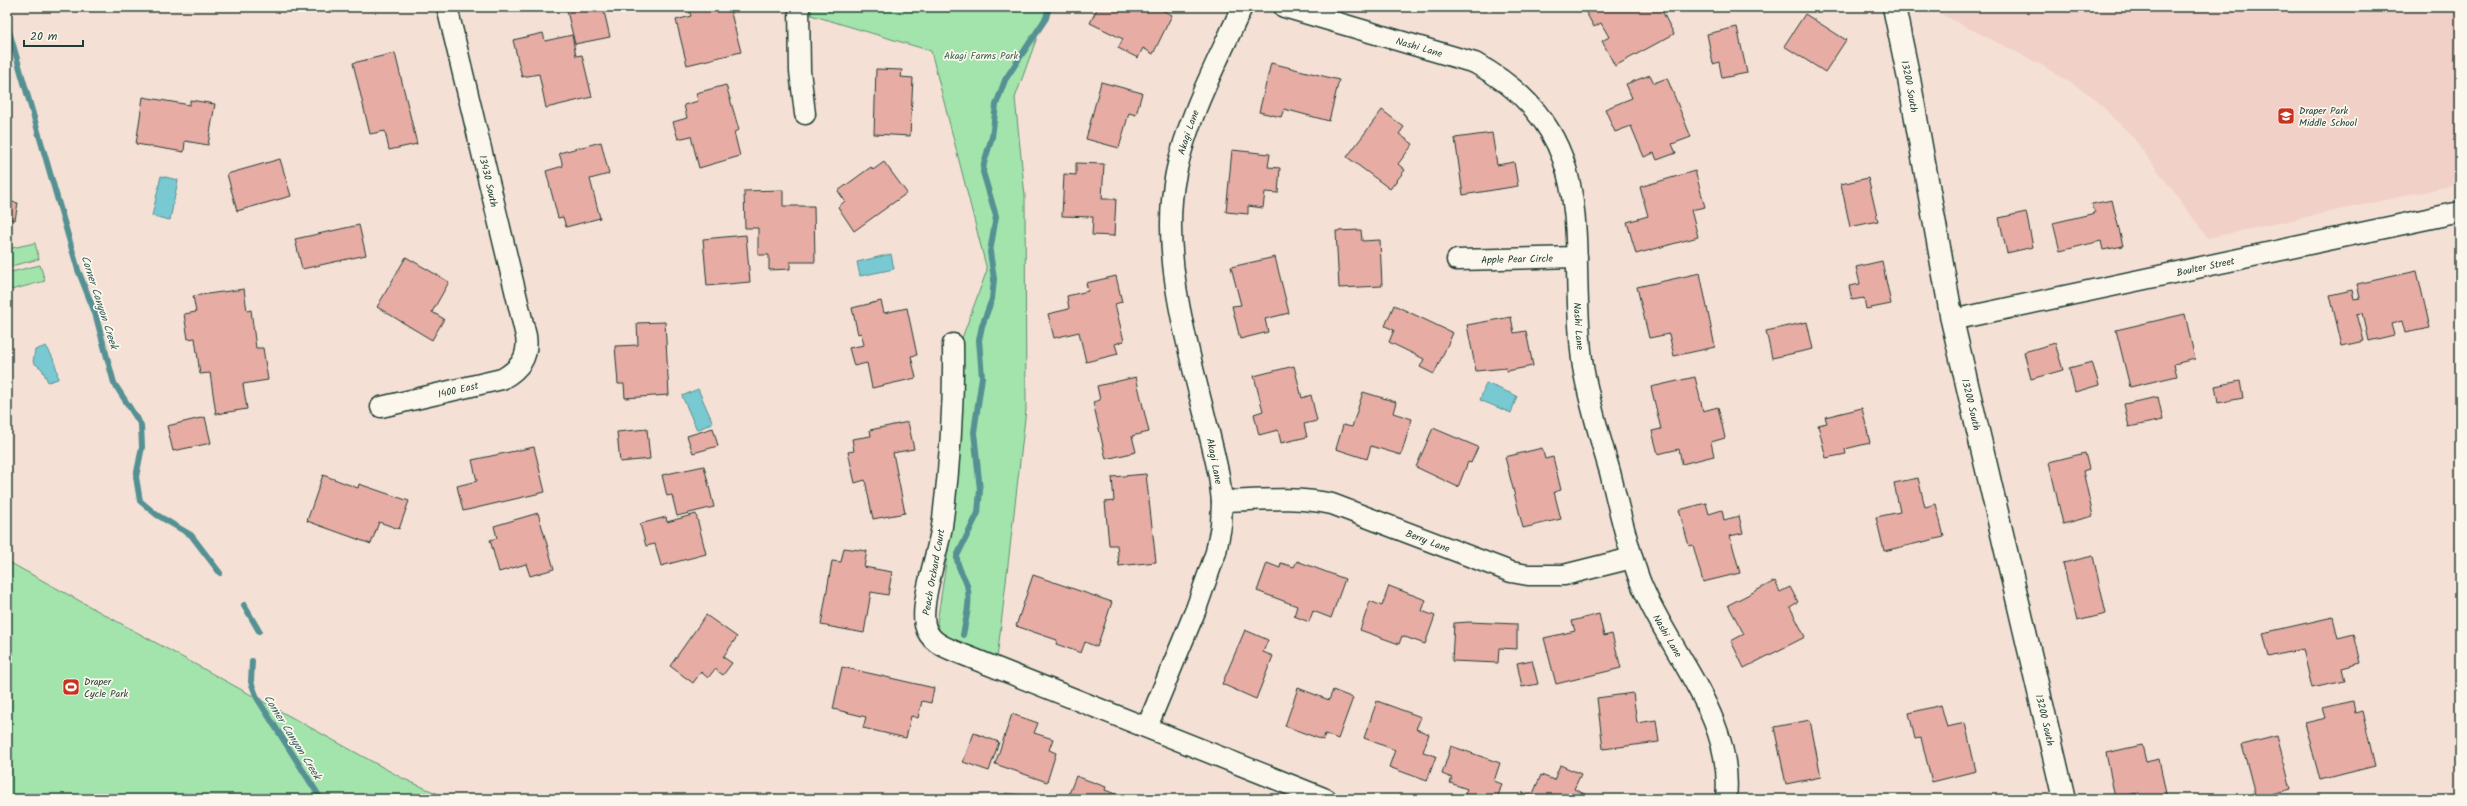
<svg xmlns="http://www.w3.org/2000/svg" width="2467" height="806" font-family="Kalam,sans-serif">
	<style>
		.built { fill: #f1d0c7 }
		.green { fill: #a3e3ac; stroke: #619070 }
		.water { fill: #79c9d2; stroke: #559193 }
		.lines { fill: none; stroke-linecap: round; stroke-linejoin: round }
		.stream { stroke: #559193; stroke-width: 6 }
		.building { fill: #e7aca4; stroke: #1f3d34 }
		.minor-casing { stroke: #1f3d34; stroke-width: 23 }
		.tertiary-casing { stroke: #1f3d34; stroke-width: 25 }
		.minor { stroke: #fbf7ec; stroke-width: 20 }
		.tertiary { stroke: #fbf7ec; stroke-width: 22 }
		.labels { text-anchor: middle; stroke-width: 3.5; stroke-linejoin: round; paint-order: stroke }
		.street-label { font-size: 10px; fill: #1f3d34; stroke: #fbf7ec }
		.park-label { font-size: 10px; fill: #395e4c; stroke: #fbf7ec }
		.poi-label { font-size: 10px; fill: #1f3d34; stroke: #fbf7ec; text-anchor: start }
		.water-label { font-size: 11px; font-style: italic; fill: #36605c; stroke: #fbf7ec }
	</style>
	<rect width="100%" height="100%" fill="#f5e0d6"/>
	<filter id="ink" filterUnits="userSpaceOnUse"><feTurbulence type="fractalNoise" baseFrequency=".025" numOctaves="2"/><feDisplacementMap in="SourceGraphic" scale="8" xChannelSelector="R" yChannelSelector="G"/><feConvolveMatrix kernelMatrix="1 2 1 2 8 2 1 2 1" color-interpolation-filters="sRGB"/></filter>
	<g filter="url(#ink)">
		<!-- built -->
		<polygon class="built" points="1927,7 2460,7 2460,184 2208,238 2132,136 2092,96 2040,64"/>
		<!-- green -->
		<g class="green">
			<polygon points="812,7 1048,7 1015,98 1025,196 1026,410 997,659 941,635 937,623 953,517 962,338 987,270 931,51 811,15"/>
			<polygon points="35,243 39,259 7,267 7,249"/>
			<polygon points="40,265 45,281 7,291 7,273"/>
			<polygon points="7,561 404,779 450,799 7,799"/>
		</g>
		<!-- water -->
		<g class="water">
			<polygon points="161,176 178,180 170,220 152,216"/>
			<polygon points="891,254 894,269 860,276 857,262"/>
			<path d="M46,346C53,357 57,366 58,379L48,382L42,369L33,362L35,350Z"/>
			<polygon points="1486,383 1517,396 1511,413 1480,400"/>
			<polygon points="698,389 713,423 697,430 682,396"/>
			<polygon points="1005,793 1037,797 1037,799 1005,799"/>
		</g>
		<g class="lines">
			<!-- stream -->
			<g class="stream">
				<polyline points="7,24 78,270 95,313 114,383 141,425 142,447 136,477 140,501 157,515 191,535 220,573"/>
				<polyline points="244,605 259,631"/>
				<path d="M963,635C966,619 971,601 967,585C964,575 956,567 957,556L978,513L980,490L974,432L982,377L979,340L982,326L992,299L994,279L990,252L996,216L983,172L984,163L992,137L996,105L1005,80L1046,18L1049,7"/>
				<polyline points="252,661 251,682 257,698 321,799"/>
			</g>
		</g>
		<!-- building -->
		<g class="building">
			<polygon points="566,7 603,7 610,37 575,44"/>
			<polygon points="688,7 740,7 730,9 741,52 687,65 676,20 691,16"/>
			<polygon points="1098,7 1156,7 1172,15 1153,54 1143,48 1138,58 1118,48 1123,39 1090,23"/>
			<polygon points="1515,7 1528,7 1525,12"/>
			<polygon points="1583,7 1660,7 1674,34 1615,66 1602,41 1609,37 1601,23 1594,27"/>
			<polygon points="1805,14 1846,40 1825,72 1784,46"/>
			<polygon points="1737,27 1747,73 1722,78 1719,62 1713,64 1707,34"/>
			<polygon points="543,33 545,41 572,35 576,56 582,55 592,97 546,108 539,74 522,77 513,40"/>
			<polygon points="395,53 417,144 389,150 385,131 370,134 353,63"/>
			<polygon points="1271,63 1339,80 1329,121 1284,109 1281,117 1259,112"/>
			<polygon points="876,69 902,70 901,77 913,78 910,136 874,134"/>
			<polygon points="1650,75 1654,83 1667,78 1691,137 1672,144 1676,153 1657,160 1654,153 1644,157 1631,126 1615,132 1605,109 1632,98 1626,84"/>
			<polygon points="1101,82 1142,93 1136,115 1129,113 1119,148 1086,139"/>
			<polygon points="726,85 739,130 734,132 740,156 699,168 691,136 678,139 673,122 687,118 684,105 698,101 696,93"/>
			<polygon points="143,97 190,105 190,100 215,104 208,145 185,141 184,152 136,144"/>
			<polygon points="1382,110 1404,127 1399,134 1413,144 1398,164 1405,170 1390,189 1347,157"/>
			<polygon points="1492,133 1497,165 1514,162 1518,186 1463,195 1455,138"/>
			<polygon points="601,142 609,174 590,179 600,218 566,227 563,217 558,218 546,171 563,166 559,153"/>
			<polygon points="1232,150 1270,154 1268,167 1280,168 1278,193 1265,192 1263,208 1248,206 1248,214 1226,212"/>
			<polygon points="280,159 291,196 237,211 227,174"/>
			<polygon points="884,162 907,193 854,231 838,207 845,201 838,191 871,167 873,170"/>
			<polygon points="1076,163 1104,164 1102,199 1116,199 1114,236 1092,235 1093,217 1062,216 1064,174 1076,175"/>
			<polygon points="1695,171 1705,207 1691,210 1698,237 1636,254 1627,222 1648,216 1640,187"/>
			<polygon points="1868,178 1878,221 1850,227 1841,184"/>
			<polygon points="783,190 783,206 814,206 815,262 790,262 790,269 769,270 769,255 758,255 758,228 745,228 744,191"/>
			<polygon points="2112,200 2123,246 2103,250 2101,241 2060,251 2053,223 2095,213 2092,204"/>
			<polygon points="7,201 18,203 15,220 7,218"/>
			<polygon points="2026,212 2033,247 2007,253 1999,218"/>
			<polygon points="359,225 366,255 302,269 295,239"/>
			<polygon points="1361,230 1362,241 1380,240 1382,286 1339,288 1336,231"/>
			<polygon points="746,235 750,282 707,286 703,239"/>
			<polygon points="406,257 449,282 432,312 444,319 432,340 377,307"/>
			<polygon points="1275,257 1289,313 1265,319 1268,332 1240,339 1232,306 1241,305 1231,267"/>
			<polygon points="1882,261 1891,304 1866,309 1864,298 1852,300 1849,286 1860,284 1856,267"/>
			<polygon points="2417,271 2430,328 2405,333 2402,321 2391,324 2394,335 2369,341 2363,313 2357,314 2364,341 2342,346 2330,295 2352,290 2354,299 2360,298 2357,284"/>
			<polygon points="1700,273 1715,347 1674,356 1669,334 1649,338 1637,287"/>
			<polygon points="1116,276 1122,302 1115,304 1124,341 1115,344 1118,354 1086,362 1079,332 1054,338 1048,314 1069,309 1067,296 1088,291 1086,283"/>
			<polygon points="244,289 247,311 251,310 256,348 263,348 268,380 243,384 247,409 216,414 210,373 200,374 195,338 188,339 184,314 196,312 193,296"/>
			<polygon points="881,301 884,313 907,308 917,355 911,356 916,378 872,388 867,363 854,366 849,348 864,345 861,333 858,334 852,308"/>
			<polygon points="1394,305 1453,333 1434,374 1420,367 1424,359 1389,342 1394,330 1385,326"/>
			<polygon points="2185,314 2195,359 2174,364 2177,376 2130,387 2116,330"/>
			<polygon points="1511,317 1514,333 1526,331 1533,366 1507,371 1506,368 1476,371 1467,325"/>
			<polygon points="665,322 669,395 625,398 624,384 618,384 615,346 638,345 637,323"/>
			<polygon points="1807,322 1813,349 1772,358 1766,331"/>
			<polygon points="2055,343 2063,370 2031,379 2024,352"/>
			<polygon points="2092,362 2099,385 2075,392 2069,368"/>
			<polygon points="1294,366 1302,398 1311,395 1317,421 1304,424 1307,437 1281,443 1278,430 1259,435 1254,414 1263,411 1254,376"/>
			<polygon points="1136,377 1149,432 1132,436 1136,452 1106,459 1093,402 1100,400 1097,386"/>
			<polygon points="1695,377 1703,411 1718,407 1725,438 1711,442 1714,456 1682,464 1679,449 1658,454 1652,431 1661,429 1651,387"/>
			<polygon points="2240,381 2243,398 2218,403 2215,386"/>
			<polygon points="1363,392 1396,402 1393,413 1412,419 1401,455 1371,446 1367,459 1336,449 1343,425 1352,427"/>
			<polygon points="2158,397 2163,420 2129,427 2124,404"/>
			<polygon points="1862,408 1870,443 1845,449 1846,454 1826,458 1818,425 1827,423 1825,417"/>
			<polygon points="205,417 211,443 173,451 167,426"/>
			<polygon points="908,422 914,449 893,453 905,513 873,519 865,480 855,483 848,452 854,451 852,439 871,436 870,430"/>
			<polygon points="713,428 718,446 693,453 687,436"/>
			<polygon points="1433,428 1478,447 1471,463 1468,462 1458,487 1416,467"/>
			<polygon points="647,429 650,459 620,462 617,432"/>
			<polygon points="534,447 545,492 463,511 457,486 477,481 472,460"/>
			<polygon points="1542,448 1545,459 1553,457 1561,490 1554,492 1561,519 1523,528 1505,457"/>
			<polygon points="2085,453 2089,469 2083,471 2093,516 2063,524 2049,462"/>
			<polygon points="704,466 714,507 677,516 672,495 667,496 662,475"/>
			<polygon points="1146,474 1156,562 1119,566 1117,545 1109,545 1105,502 1114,501 1112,477"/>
			<polygon points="323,475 358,488 359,484 409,501 399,529 379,522 371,544 307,521"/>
			<polygon points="1918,478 1925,507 1936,504 1944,537 1884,551 1876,517 1900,512 1894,483"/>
			<polygon points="1706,503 1709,514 1722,510 1724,520 1739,516 1743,533 1730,536 1740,573 1703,582 1693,545 1689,546 1679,510"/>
			<polygon points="538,513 554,569 530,576 526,564 499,572 490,540 497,538 494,526"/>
			<polygon points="696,514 706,554 661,566 655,544 646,546 640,524 666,517 667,522"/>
			<polygon points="844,548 867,551 864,567 892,572 888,595 871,592 864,633 821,625 832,561 841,562"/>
			<polygon points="2093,556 2106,614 2077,621 2063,563"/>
			<polygon points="1297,561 1345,579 1331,618 1313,611 1309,622 1294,616 1297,606 1257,591 1267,563 1280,568 1281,563 1294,567"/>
			<polygon points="1033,575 1112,602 1097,647 1085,642 1081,653 1056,644 1057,640 1016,626"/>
			<polygon points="1775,581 1780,592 1790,587 1798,602 1790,607 1805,637 1744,668 1731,641 1744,634 1728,605"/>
			<polygon points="1389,586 1426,600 1422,611 1435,616 1425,644 1402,636 1399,644 1360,630 1370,601 1382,606"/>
			<polygon points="1599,614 1604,636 1612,634 1621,668 1556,684 1544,638 1575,631 1572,621"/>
			<polygon points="706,615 737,637 723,657 732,663 723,675 715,669 708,678 701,672 693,683 670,666"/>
			<polygon points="2333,617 2338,638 2354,634 2361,663 2342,668 2345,681 2312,688 2303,649 2269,657 2263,633"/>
			<polygon points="1469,622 1517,624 1517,649 1499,648 1498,663 1452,661 1454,623"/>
			<polygon points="1245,630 1268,640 1263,652 1273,656 1256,699 1222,684"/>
			<polygon points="1532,660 1538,684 1522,687 1517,663"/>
			<polygon points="842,667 934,688 931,703 922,701 918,718 911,716 906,738 863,728 866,717 833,709"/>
			<polygon points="1298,688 1329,700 1333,690 1353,698 1338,739 1325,734 1323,740 1285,726"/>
			<polygon points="1633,693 1637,723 1656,720 1659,742 1603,749 1597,698"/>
			<polygon points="1377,701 1421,717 1416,729 1429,734 1423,752 1436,756 1427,781 1389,767 1395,750 1364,738"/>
			<polygon points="2353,701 2355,713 2362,711 2375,766 2320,780 2305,723 2326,718 2323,708"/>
			<polygon points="1941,705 1947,727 1965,723 1976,771 1932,782 1921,738 1915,739 1909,713"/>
			<polygon points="1012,714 1038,723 1034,733 1053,739 1049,750 1056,753 1047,782 995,764"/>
			<polygon points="1810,720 1821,777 1786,784 1774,727"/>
			<polygon points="974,733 999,742 989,771 963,762"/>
			<polygon points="2277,736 2291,789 2256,798 2242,745"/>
			<polygon points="2142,745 2146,762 2159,759 2167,799 2137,799 2136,793 2115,798 2106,753"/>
			<polygon points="1451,746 1500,763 1494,781 1502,784 1497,799 1463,798 1467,789 1450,783 1452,778 1442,774"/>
			<polygon points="1560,765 1581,774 1574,789 1591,797 1590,799 1519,799 1523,792 1532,796 1541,775 1554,780"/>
			<polygon points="1076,776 1106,787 1105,790 1128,799 1067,799"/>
		</g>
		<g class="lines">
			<!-- minor casing -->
			<g class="minor-casing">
				<g id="minor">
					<polyline points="799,7 800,71 805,114"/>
					<path id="s1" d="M1284,7L1475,63C1608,136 1565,244 1583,367C1589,402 1600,438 1610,472C1619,509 1627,546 1640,581C1668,652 1735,717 1726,799"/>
					<path id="s2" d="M1457,260L1577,257"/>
					<path id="s3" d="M1952,320L2460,212"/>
					<path d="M953,344C954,405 950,465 942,526C938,552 920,602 925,625C929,642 944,647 959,653L1326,799"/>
					<path id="s4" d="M381,407L502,379C520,369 529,357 526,336L447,7"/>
					<path id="s5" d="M1222,501C1259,500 1296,496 1332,504L1511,572L1528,575H1564L1632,558"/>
					<path id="s6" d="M1147,727L1196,609L1216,552L1221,526L1222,501L1219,476C1200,383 1156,267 1176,173C1188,115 1218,61 1242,7"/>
				</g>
			</g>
			<!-- tertiary casing -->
			<g class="tertiary-casing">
				<g id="tertiary">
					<path id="s7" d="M1894,7L1909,79L1952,320L2064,799"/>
				</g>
			</g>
			<!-- minor -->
			<use href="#minor" class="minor"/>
			<!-- tertiary -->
			<use href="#tertiary" class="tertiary"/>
		</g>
	</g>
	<!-- icons -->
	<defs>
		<g id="school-square" transform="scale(0.9)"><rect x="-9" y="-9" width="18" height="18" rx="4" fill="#c8321e" stroke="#fbf7ec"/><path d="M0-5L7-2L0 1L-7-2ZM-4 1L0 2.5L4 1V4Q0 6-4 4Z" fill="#fff"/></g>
		<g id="stadium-square" transform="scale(0.9)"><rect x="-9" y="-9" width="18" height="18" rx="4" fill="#c8321e" stroke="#fbf7ec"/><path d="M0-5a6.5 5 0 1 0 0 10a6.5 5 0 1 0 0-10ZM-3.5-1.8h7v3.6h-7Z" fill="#fff"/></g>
	</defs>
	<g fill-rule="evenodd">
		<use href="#school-square" x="2286" y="116"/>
		<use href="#stadium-square" x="71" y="687"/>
	</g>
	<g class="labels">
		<!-- street labels -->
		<g class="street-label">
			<text dy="4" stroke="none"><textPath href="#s1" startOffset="141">Nashi Lane</textPath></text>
			<text dy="4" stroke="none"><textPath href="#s7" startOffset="81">13200 South</textPath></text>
			<text dy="4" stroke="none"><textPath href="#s6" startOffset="616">Akagi Lane</textPath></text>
			<text transform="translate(489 181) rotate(77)" y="4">13430 South</text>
			<text dy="4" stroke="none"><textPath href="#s2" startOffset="60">Apple Pear Circle</textPath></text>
			<text dy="4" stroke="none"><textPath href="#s3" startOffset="259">Boulter Street</textPath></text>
			<text dy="4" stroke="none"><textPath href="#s1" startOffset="501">Nashi Lane</textPath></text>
			<text dy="4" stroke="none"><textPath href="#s4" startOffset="79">1400 East</textPath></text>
			<text dy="4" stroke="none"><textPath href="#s7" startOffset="405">13200 South</textPath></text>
			<text transform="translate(1215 461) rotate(79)" y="4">Akagi Lane</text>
			<text dy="4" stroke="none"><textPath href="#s5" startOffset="213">Berry Lane</textPath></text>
			<text transform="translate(933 572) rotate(-80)" y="4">Peach Orchard Court</text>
			<text dy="4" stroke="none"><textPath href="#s1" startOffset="825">Nashi Lane</textPath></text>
			<text dy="4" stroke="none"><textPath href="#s7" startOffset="729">13200 South</textPath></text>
		</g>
		<!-- park labels -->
		<g class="park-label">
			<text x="981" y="59">Akagi Farms Park</text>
		</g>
		<!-- poi labels -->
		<g class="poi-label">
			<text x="2299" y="114">Draper Park<tspan x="2299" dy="12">Middle School</tspan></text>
			<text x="84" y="685">Draper<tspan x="84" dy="12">Cycle Park</tspan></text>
		</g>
		<!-- water labels -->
		<g class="water-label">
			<text transform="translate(100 302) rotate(72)" y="4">Corner Canyon Creek</text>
			<text transform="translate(293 737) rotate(58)" y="4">Corner Canyon Creek</text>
		</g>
	</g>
	<!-- margin -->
	<rect width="2467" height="806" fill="none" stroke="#fbf7ec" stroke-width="24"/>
	<rect x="12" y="12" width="2443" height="782" fill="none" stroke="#1f3d34" stroke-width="1.5" filter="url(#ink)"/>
	<!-- scale -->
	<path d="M24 40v6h59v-6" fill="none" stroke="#1f3d34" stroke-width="2"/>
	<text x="30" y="40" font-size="12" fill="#1f3d34" stroke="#fbf7ec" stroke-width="3" paint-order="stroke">20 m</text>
</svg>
